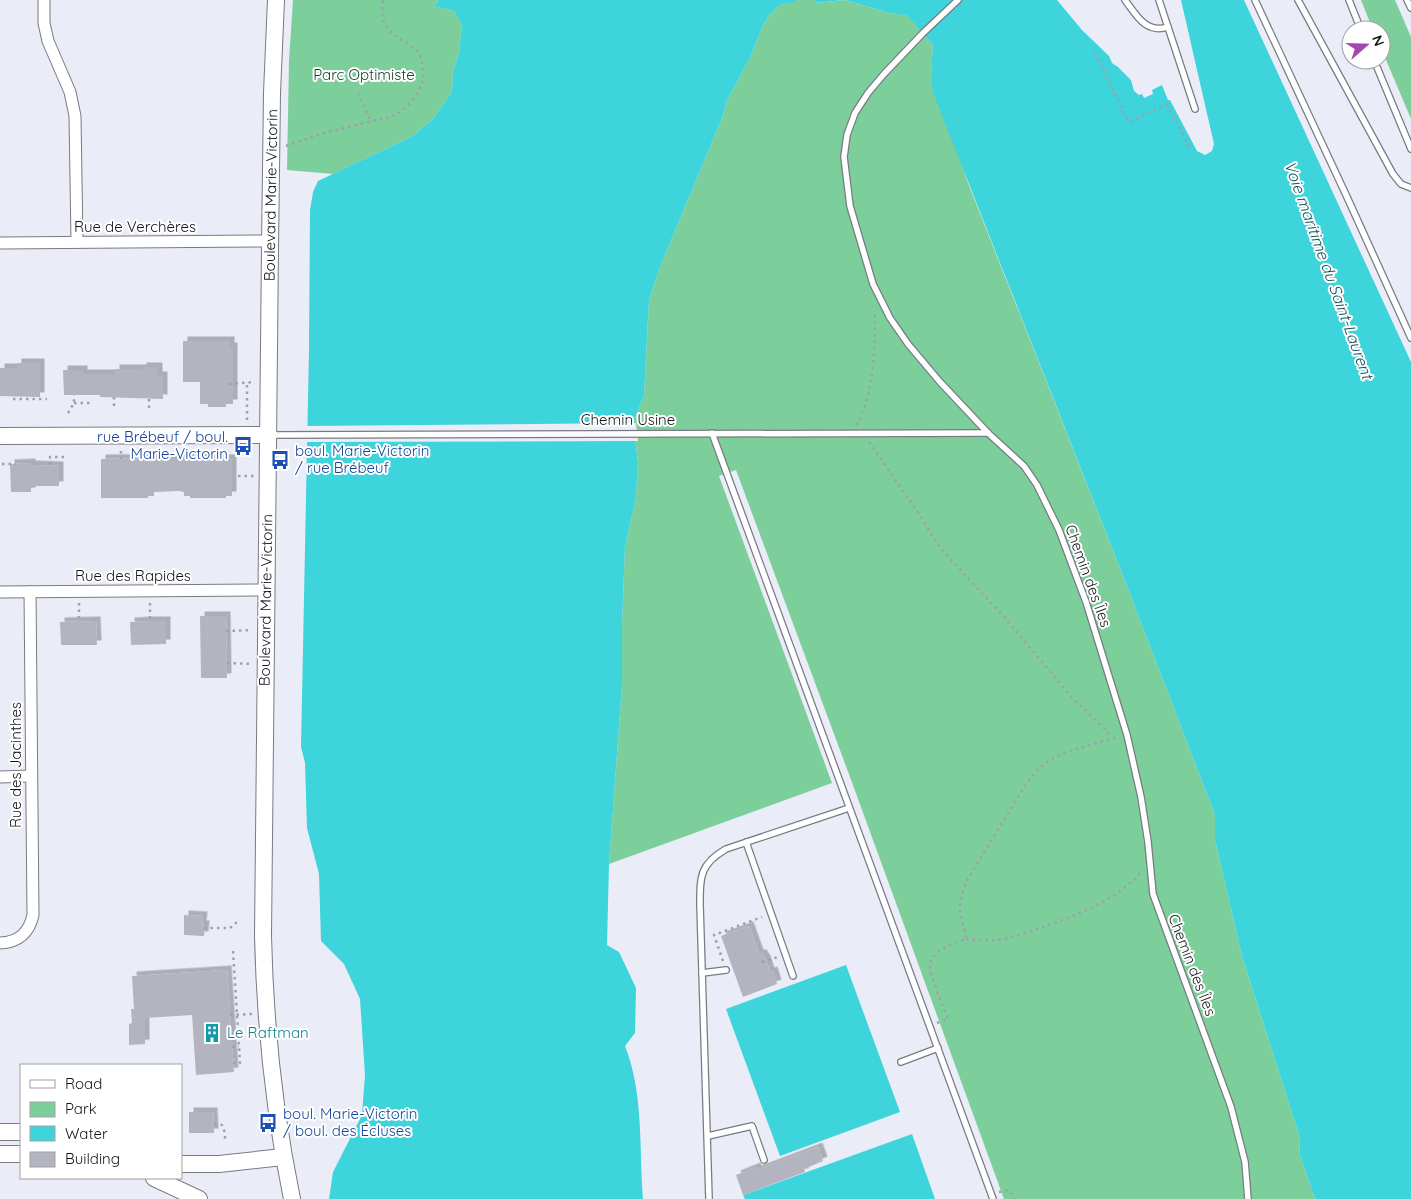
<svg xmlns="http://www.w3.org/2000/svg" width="1411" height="1199" font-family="Quicksand,sans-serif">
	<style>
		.green { fill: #7ccf9b }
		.water { fill: #3dd4dc }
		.pier { fill: #eaecf7 }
		.building { fill: #b3b4bf; filter: url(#shadow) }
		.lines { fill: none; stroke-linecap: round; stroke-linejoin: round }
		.lane-casing { stroke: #797a84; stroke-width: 8 }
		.street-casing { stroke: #797a84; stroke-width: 13 }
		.secondary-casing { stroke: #797a84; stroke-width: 18 }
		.path { stroke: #9fa1a9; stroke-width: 2.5; stroke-dasharray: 2.5 4; stroke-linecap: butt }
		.lane { stroke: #fff; stroke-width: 5.5 }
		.street { stroke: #fff; stroke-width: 11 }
		.secondary { stroke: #fff; stroke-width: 16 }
		.labels { text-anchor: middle; stroke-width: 4; stroke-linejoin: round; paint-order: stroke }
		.park-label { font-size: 15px; fill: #194029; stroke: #fff }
		.street-label { font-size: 15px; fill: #131418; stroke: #fff }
		.transit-label { font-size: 15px; fill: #164399; stroke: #fff; text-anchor: start }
		.culture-label { font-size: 15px; fill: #0d838f; stroke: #fff; text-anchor: start }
		.water-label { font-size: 16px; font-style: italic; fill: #185558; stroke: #fff }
	</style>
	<defs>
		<filter id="shadow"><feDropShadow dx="4.5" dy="-4.5" stdDeviation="0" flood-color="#0004"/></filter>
	</defs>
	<rect width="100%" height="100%" fill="#eaecf7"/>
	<!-- green -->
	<g class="green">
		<polygon points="293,0 439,0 433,6 454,11 462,25 459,54 453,71 452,92 432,120 411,137 333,174 287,170 289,60"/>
		<polygon points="797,0 816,0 816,3 845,0 890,13 909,16 933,45 931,74 968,183 1120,568 1215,815 1215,840 1242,956 1299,1135 1300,1155 1315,1199 1004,1199 850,777 736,470 719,476 832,783 609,864 622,685 622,624 625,547 636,497 638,462 633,423 644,396 649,300 660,267 722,118 727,100 750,58 763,25 770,14 780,5 794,2"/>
		<polygon points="1361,0 1395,0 1411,37 1411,119 1381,48 1381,30 1373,30"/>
	</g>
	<!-- water -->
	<g class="water">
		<path d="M439,0H797L795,2L780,5L770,14L763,25L750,58L727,100L722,118L660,267L649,300L644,396L633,423L638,462L636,497L625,547L622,624V685L609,864L607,945L619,952L636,988L635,1033L625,1046C644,1094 639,1148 643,1199H329L333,1172L362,1115L365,1075L360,999L344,964L321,941L319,874L307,828L305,763L301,747L309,349L310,210L313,192L318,181L411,137L432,120L452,92L453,71L459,54L462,25L454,11L433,6Z"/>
		<path d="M816,0H1057L1082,30L1109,56L1112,63L1118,67L1131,80L1134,91L1139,95L1142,94L1144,98L1153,94L1152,90L1162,85L1168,100H1170L1197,151L1205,155L1212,151L1214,144L1181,0H1244L1411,362V1199H1315L1300,1155L1299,1135L1242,956L1215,840V815L1120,568L934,95C929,79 932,61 933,45L908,16L890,13L845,0L815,3Z"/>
		<polygon points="846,965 900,1112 780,1156 726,1009"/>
		<polygon points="912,1134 935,1199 745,1199 743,1195"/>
	</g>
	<!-- pier -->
	<polygon class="pier" points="636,423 638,441 305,442 305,426"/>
	<!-- building -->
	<g class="building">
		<polygon points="183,341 230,341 230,347 233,347 233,404 226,404 226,407 208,407 208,404 200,404 200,382 183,382"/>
		<polygon points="17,363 40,363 40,397 0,396 0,368 17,368"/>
		<polygon points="142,367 158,367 158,376 163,376 163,399 100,397 100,395 64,395 63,370 83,370 83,374 115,374 115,369 142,369"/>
		<polygon points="179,458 232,459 232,496 226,496 226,498 190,498 190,496 184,496 184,492 179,491 154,492 154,496 148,496 148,498 101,498 101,459"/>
		<polygon points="31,463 31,465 59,466 59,486 31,486 31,492 11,492 10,464"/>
		<polygon points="200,616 226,616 227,678 201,678"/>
		<polygon points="96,621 97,645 61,645 60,622"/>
		<polygon points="150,621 166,621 166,644 131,645 130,622"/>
		<polygon points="184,915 203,916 202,925 205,925 204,936 184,935"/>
		<polygon points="749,926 759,954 762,954 766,960 770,972 773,971 777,984 743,997 721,936"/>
		<polygon points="227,970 234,1072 196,1075 192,1015 145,1018 145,1044 129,1045 129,1024 132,1023 131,1009 134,1009 132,976"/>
		<polygon points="189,1112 213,1112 214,1133 189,1133"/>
		<polygon points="818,1147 823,1161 804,1169 805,1172 743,1195 736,1175 756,1167 757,1170"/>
	</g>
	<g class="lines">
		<!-- lane casing -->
		<g class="lane-casing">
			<g id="lane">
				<polyline points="958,0 923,33 884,74 868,93 855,113 847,135 844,157 850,206 873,284 890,318 908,344 940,382 988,433 1024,466 1037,485 1059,530 1086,602 1127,735 1141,797 1148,842 1153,894 1231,1107 1245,1162 1248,1199"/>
				<path d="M1125,0C1137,16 1146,34 1168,27"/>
				<polyline points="1159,0 1195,109"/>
				<polyline points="1255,0 1347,197 1411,338"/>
				<polyline points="1298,0 1393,174 1401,184 1411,188"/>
				<polyline points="1349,0 1361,30"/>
				<polyline points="1407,0 1411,8"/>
				<polyline points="1374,60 1411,149"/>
				<polyline points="712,433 993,1199"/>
				<polyline points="271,435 988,433"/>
				<polyline points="746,842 793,976"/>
				<polyline points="702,973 726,970"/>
				<polyline points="901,1062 938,1048"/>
				<polyline points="708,1136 752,1126 764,1160"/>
				<path d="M709,1199L700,905C700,876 700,864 726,849L849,808"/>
			</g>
		</g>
		<!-- street casing -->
		<g class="street-casing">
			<g id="street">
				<polyline points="44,0 44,23 48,41 70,92 75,116 77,242"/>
				<polyline points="0,243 270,241"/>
				<polyline points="0,592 266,590"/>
				<polyline points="0,777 31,776"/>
				<path d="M0,943C19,942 29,933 33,915L30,592"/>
			</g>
		</g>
		<!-- secondary casing -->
		<g class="secondary-casing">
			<g id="secondary">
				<path d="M276,0L272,93L270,248L263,936C265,1024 274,1112 292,1199"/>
				<polyline points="0,436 269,435"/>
				<polyline points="0,1132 21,1132"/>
				<polyline points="0,1154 21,1154"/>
				<polyline points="181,1164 219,1164 283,1157"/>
				<polyline points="154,1178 199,1199"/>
			</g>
		</g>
		<!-- path -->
		<g class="path">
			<polyline points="1095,53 1129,122 1171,102"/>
			<polyline points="358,93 371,121"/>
			<polyline points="1167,104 1191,149"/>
			<path d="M286,146L324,133L393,116C412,106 428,86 422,63C421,58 420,53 416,50C407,41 392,37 386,26C381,18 382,9 383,0"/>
			<polyline points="229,384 255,382"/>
			<polyline points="114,397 114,409"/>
			<polyline points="13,399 47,399"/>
			<polyline points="149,399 149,410"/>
			<polyline points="74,403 91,403"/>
			<polyline points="68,413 74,403 74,395"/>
			<polyline points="247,420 247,382"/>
			<path d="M856,425C874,396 875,345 875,311"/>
			<polyline points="869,442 915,508 941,549 1006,619 1073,699 1105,729 1111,738"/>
			<polyline points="121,451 121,459"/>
			<polyline points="2,464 16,464"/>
			<polyline points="50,465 50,457 66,457"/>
			<polyline points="238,476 254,476"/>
			<polyline points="79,603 79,621"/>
			<polyline points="150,603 150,621"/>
			<polyline points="226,631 252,630"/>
			<polyline points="227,663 253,664"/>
			<polyline points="204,928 230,928 237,922"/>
			<path d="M966,939C980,941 994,941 1008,938C1018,936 1028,932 1037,929C1074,916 1115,902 1141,872"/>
			<polyline points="233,951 240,1063 233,1063"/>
			<polyline points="723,961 714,935 762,917"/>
			<polyline points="762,962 778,957"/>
			<polyline points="230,1015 252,1014"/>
			<path d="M937,1023L948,1019C944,1008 928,972 930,963C933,950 955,943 966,939C965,928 960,917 960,906C960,898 964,890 966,882L1024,787L1037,770L1050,760L1066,752L1118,737"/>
			<polyline points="232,1047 239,1046"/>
			<polyline points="214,1124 222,1125 225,1133 225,1140"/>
			<polyline points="999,1192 1008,1190 1012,1194 1015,1199"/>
		</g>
		<!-- lane -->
		<use href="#lane" class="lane"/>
		<!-- street -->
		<use href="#street" class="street"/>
		<!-- secondary -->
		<use href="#secondary" class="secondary"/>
	</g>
	<!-- icons -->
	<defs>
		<g id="bus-bare" transform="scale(1.5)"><path d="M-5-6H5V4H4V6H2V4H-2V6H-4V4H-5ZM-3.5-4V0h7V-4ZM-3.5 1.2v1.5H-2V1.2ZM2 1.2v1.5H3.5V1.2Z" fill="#1a4fb4" stroke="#fff" stroke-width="2.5" paint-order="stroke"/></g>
		<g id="building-bare" transform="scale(1.5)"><path d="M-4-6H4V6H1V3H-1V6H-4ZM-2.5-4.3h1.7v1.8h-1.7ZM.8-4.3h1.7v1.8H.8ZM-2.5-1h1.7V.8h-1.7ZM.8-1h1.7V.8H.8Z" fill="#0f9aa8" stroke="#fff" stroke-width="2.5" paint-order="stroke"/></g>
	</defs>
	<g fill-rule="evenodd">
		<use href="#bus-bare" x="243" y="446"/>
		<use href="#bus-bare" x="280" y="460"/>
		<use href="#building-bare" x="212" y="1033"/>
		<use href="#bus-bare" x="268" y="1123"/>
	</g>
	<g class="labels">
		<!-- park labels -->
		<g class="park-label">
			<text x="364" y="80">Parc Optimiste</text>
		</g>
		<!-- street labels -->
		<g class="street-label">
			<text transform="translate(271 195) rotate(-89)" y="5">Boulevard Marie-Victorin</text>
			<text x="135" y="232">Rue de Verchères</text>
			<text x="628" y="425">Chemin Usine</text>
			<text x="133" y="581">Rue des Rapides</text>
			<text transform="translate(1088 576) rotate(70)" y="5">Chemin des Îles</text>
			<text transform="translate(266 600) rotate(-89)" y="5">Boulevard Marie-Victorin</text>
			<text transform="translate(16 765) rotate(-90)" y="5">Rue des Jacinthes</text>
			<text transform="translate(1192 965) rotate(69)" y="5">Chemin des Îles</text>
		</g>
		<!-- transit labels -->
		<g class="transit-label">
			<text x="228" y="442" text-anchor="end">rue Brébeuf / boul.<tspan x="228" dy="17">Marie-Victorin</tspan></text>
			<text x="295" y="456">boul. Marie-Victorin<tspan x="295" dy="17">/ rue Brébeuf</tspan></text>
			<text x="283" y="1119">boul. Marie-Victorin<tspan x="283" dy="17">/ boul. des Écluses</tspan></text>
		</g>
		<!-- culture labels -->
		<g class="culture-label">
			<text x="227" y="1038">Le Raftman</text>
		</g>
		<!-- water labels -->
		<g class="water-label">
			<text transform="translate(1329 270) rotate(70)" y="6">Voie maritime du Saint-Laurent</text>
		</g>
	</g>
	<!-- legend -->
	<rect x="20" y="1064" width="162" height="115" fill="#ffffff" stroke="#a1a1a3"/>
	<rect x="30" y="1080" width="25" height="8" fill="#ffffff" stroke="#a1a1a3"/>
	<text x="65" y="1089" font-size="15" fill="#131418">Road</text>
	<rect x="30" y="1102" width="25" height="15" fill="#7ccf9b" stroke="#a1a1a3"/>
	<text x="65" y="1114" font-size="15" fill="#131418">Park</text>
	<rect x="30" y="1126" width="25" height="15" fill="#3dd4dc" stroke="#a1a1a3"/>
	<text x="65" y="1139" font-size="15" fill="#131418">Water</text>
	<rect x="30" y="1152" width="25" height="15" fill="#b3b4bf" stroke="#a1a1a3"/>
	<text x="65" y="1164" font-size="15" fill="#131418">Building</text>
	<!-- north arrow -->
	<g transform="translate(1366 45) rotate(70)"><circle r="24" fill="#ffffff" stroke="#a1a1a3"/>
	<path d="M0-4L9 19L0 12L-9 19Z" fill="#a247b2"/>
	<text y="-8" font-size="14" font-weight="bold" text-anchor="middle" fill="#131418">N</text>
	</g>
</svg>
